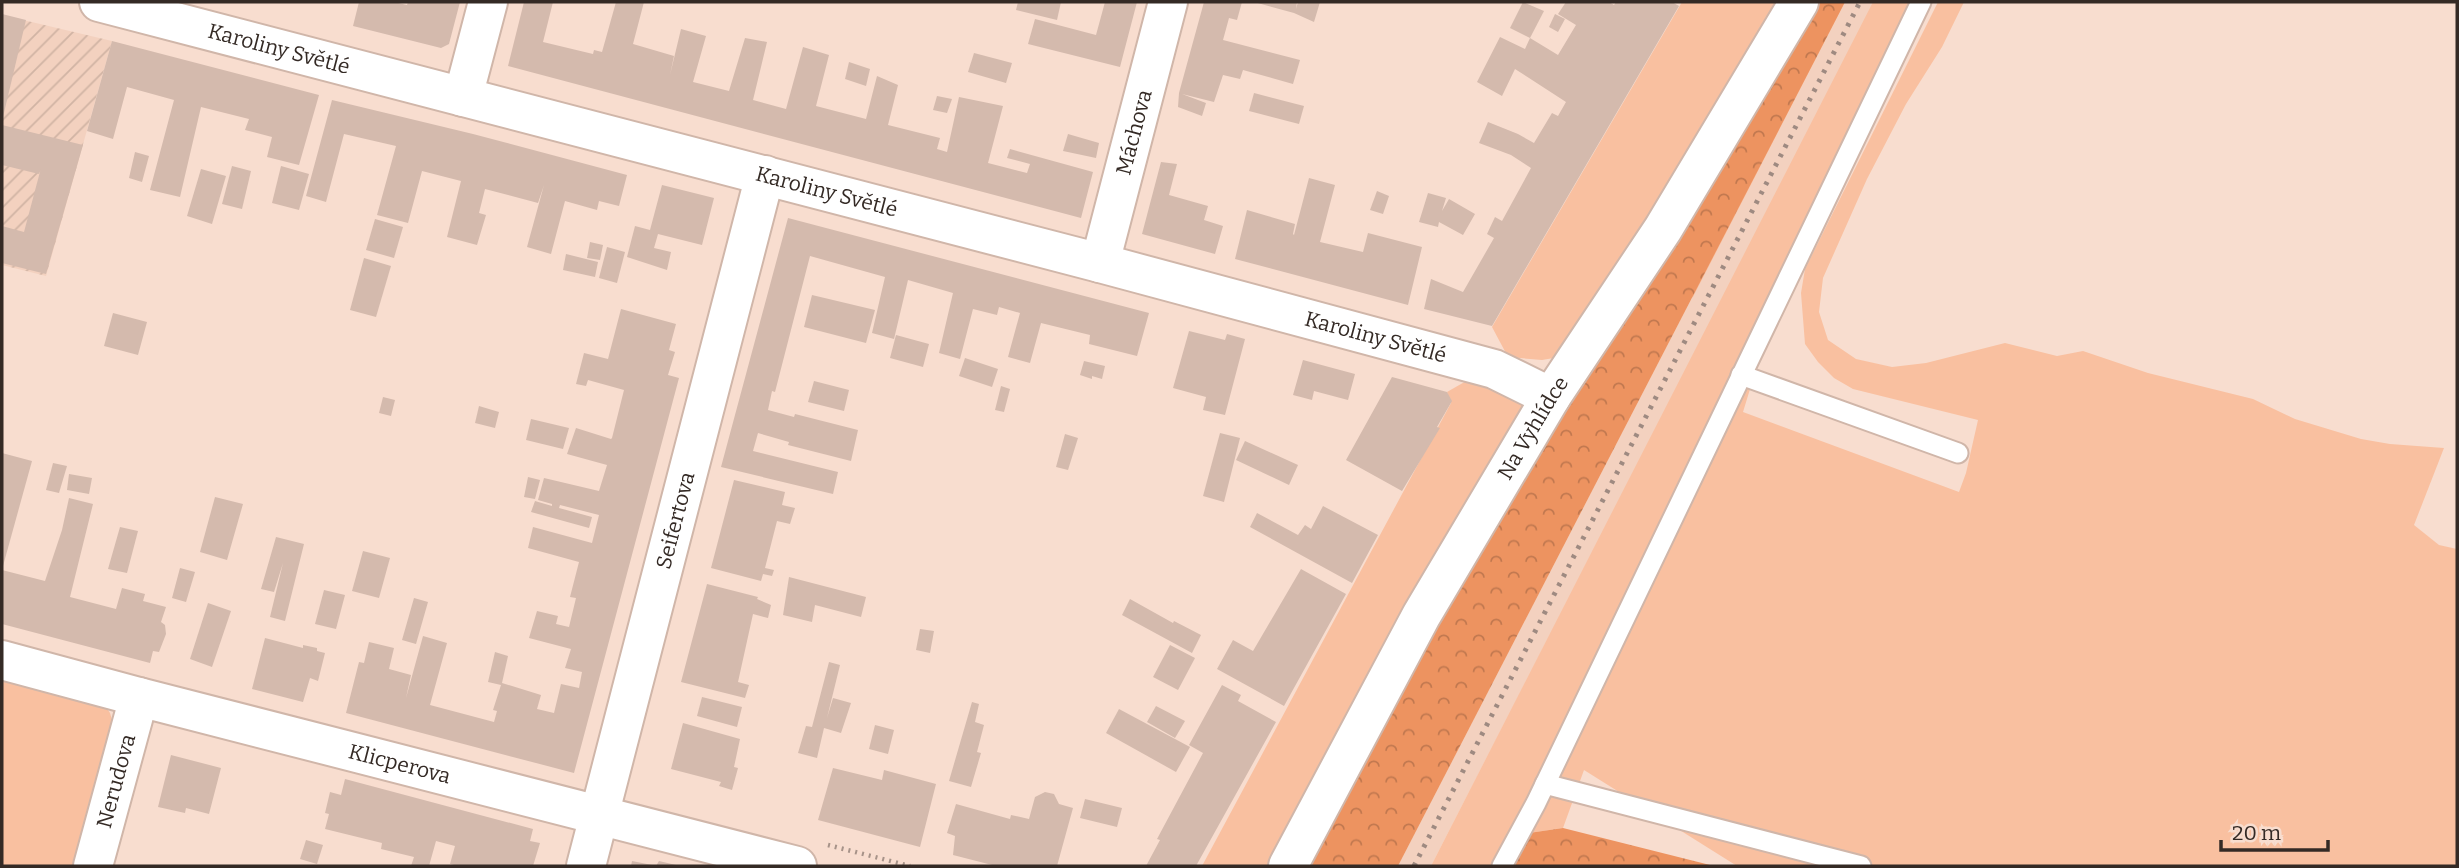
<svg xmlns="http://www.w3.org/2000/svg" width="2459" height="868" font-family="Bitter,serif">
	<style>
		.built { fill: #f3d1bf }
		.industrial { fill: url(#industrial-furrows) }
		.green { fill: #f9c0a0 }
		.forest { fill: url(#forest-crowns) }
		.building { fill: #d4baad }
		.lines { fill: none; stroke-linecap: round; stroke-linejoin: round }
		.lane-casing { stroke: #d0b6a9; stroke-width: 23 }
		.street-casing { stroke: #d0b6a9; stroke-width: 42 }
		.path { stroke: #a79389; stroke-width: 4.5; stroke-dasharray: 2 5; stroke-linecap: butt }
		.lane { stroke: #fff; stroke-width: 19 }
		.street { stroke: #fff; stroke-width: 38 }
		.rail { stroke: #9e8a81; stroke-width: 5; stroke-dasharray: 3.5 7; stroke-linecap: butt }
		.labels { text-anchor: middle; stroke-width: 5; stroke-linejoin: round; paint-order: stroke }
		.street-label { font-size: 21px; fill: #342a25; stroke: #f8ddcf }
	</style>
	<defs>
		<pattern id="industrial-furrows" width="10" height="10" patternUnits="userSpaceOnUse" patternTransform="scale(1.75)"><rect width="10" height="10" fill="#f3d1bf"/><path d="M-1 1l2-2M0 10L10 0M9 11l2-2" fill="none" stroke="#d1b4a4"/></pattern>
		<pattern id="forest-crowns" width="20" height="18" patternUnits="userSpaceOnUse" patternTransform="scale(1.75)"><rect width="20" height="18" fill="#ed9360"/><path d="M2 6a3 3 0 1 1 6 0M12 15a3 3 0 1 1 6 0" fill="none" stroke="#c1784f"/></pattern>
	</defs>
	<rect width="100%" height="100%" fill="#f8ddcf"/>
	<!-- built -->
	<polygon class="built" points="1845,2 1875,2 1431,866 1398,866"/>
	<!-- industrial -->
	<polygon class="industrial" points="2,15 112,41 46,276 2,265"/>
	<!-- green -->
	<g class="green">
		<polygon points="1682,2 1845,2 1693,297 1595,351 1542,360 1508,357 1492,327"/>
		<polygon points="1873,2 1910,2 1795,242 1743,412 1959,492 1966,473 1978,420 1853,389 1834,378 1818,362 1805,344 1801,293 1805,269 1938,2 1964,2 1942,47 1906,104 1867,179 1823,278 1819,312 1828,340 1856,359 1892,367 1926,363 2005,343 2057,356 2083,351 2148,373 2253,399 2295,419 2361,439 2390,444 2444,448 2414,525 2439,545 2457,549 2457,866 1737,866 1584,770 1563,828 1529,833 1511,866 1431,866"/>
		<polygon points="1475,376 1550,418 1299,866 1202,866 1451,403 1447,392"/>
		<polygon points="2,673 102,701 110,713 114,727 76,866 2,866"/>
	</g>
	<!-- forest -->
	<g class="forest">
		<polygon points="1810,2 1845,2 1398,866 1300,866 1409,659"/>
		<polygon points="1563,828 1714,866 1511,866 1529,833"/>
	</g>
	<!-- building -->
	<g class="building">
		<polygon points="359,2 394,2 407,5 408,2 460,2 449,44 441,48 353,26"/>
		<polygon points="524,2 553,2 543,42 593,54 594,50 602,52 616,2 644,2 633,44 674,56 670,75 681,29 706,36 693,82 729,91 745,38 767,42 753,100 786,109 803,47 829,55 816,106 866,119 877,76 898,85 888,125 940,138 937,149 947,152 959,97 1003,106 988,163 1027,173 1030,164 1007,158 1010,149 1093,172 1081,218 508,66"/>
		<polygon points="1018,2 1061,2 1057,20 1016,10"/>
		<polygon points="1105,2 1137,2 1120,67 1028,44 1035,19 1096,35"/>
		<polygon points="1204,2 1242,2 1237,20 1229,18 1223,40 1300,60 1293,84 1243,70 1240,79 1223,75 1214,102 1182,94 1206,103 1202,116 1178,107 1179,93"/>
		<polygon points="1254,2 1297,2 1296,9 1298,2 1320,2 1314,22 1294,13"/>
		<polygon points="1523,2 1544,11 1530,38 1510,28"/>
		<polygon points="1566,2 1609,2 1614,5 1616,2 1672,2 1679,6 1492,326 1424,309 1431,279 1463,292 1494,238 1487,234 1495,217 1502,221 1531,168 1511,155 1479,143 1488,122 1518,134 1534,143 1552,113 1558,116 1566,102 1515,69 1502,96 1477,82 1500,37 1525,49 1530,38 1558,55 1576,25 1558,14"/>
		<polygon points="2,14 26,20 3,117 2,117"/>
		<polygon points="1555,14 1565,19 1558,32 1549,27"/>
		<polygon points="112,41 319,95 299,165 267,157 272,137 245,130 249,119 201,107 180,197 150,190 174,100 127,87 113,139 87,131"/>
		<polygon points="974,53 1012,63 1006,83 968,72"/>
		<polygon points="849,62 870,69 866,86 845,79"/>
		<polygon points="1254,93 1304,106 1299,124 1249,111"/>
		<polygon points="937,96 952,99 947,113 933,110"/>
		<polygon points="332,100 473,134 627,175 619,206 599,201 597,210 565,201 551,254 527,247 544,185 538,203 485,189 479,213 486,215 477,245 447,237 461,181 422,171 408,223 377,215 396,146 344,134 326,202 306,196"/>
		<polygon points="2,125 83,145 46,274 2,263 2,226 24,232 41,168 39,174 2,165"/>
		<polygon points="1068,134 1099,143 1096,158 1063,151"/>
		<polygon points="135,152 149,156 142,182 129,178"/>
		<polygon points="1161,162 1177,164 1169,195 1208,206 1204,220 1223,226 1215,254 1142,234"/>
		<polygon points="232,166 251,171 242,209 222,204"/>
		<polygon points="281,166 309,174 299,210 272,203"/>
		<polygon points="201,169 226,176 212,224 187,216"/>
		<polygon points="1309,178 1335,185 1320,242 1363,252 1368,233 1422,247 1408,305 1235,259 1247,210 1295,224 1293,234 1294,235"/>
		<polygon points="662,185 714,198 702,245 658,234 654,248 671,252 667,270 627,257 635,226 650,230"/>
		<polygon points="1377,191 1389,196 1383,214 1370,210"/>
		<polygon points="1428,193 1446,198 1442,211 1449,199 1475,214 1463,235 1439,222 1438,227 1419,222"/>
		<polygon points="788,218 1149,313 1137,356 1089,344 1090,335 1041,323 1030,363 1008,357 1020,313 999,307 997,315 973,309 960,359 939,353 953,293 908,280 894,339 872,333 885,277 810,256 775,392 772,391 768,410 794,417 795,414 858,430 851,461 788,445 789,442 758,433 753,451 838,472 833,494 721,467"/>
		<polygon points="375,219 403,227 394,258 366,250"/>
		<polygon points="590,242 603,245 600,260 587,258"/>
		<polygon points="607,247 625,252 617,283 599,278"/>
		<polygon points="566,254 598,262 595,277 563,270"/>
		<polygon points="364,258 391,266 376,317 350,310"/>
		<polygon points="812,295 875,310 866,343 804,327"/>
		<polygon points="621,309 676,324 669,350 675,352 668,375 679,378 574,773 346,713 359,662 364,663 369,642 394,648 389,669 411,675 406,698 423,636 447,643 430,705 494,722 497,711 493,710 501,685 488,682 495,652 508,656 502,683 541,695 537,709 554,713 561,684 579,688 582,672 565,668 571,649 529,638 537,611 558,616 556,624 569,627 576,598 570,597 579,562 528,548 533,527 592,543 599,515 560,505 559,508 592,517 589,528 531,512 535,501 552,506 552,504 538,500 544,478 599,491 607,465 567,454 576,428 611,439 612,438 624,390 588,380 586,386 576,384 584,353 608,359"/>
		<polygon points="113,313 147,322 138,355 104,346"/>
		<polygon points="1189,331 1225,340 1227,334 1245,339 1225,415 1203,410 1206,397 1173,388"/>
		<polygon points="896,335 929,344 923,367 890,358"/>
		<polygon points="965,358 998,369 992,387 959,376"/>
		<polygon points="1303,360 1355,374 1348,400 1314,391 1312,400 1293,395"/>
		<polygon points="1084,361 1105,366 1102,379 1092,376 1092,379 1080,375"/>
		<polygon points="1392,377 1447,392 1452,401 1437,427 1440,428 1402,491 1346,460"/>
		<polygon points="814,381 849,390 844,411 808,402"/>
		<polygon points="1001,386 1010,389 1004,412 995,410"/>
		<polygon points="383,397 395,400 391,416 379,413"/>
		<polygon points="479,406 499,412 495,428 475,423"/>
		<polygon points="531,419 569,428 563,449 526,440"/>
		<polygon points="1220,433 1240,438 1224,502 1203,496"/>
		<polygon points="1065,434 1078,438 1068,470 1056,467"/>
		<polygon points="1245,441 1298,465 1289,485 1236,460"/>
		<polygon points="2,453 32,461 3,566 2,566"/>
		<polygon points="53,463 67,466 59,493 46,490"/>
		<polygon points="69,474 92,478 89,494 67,490"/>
		<polygon points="528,477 540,480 535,499 524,497"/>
		<polygon points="734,480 785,492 782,505 795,508 790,524 777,521 765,568 774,570 772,576 763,574 761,581 711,568"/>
		<polygon points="215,497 243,504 227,560 200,552"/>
		<polygon points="69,498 93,504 70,597 116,609 122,588 145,594 143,601 166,607 161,622 165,625 166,634 159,652 153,651 150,663 2,624 2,570 45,581 62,530"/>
		<polygon points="1323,506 1378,535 1352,583 1250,527 1257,513 1298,535 1305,525 1311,529"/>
		<polygon points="120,527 138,531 127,573 108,569"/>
		<polygon points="276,537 304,544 285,621 270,617 283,563 274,592 261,589"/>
		<polygon points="363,551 390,558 379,598 352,591"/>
		<polygon points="180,568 195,572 186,602 172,598"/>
		<polygon points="1301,569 1346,594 1284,706 1217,669 1233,640 1253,651"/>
		<polygon points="789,577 866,597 861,617 815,605 812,622 783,615"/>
		<polygon points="707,584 758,597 757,599 771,605 768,618 753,614 738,682 749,685 745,698 681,682"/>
		<polygon points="324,590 345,595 336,629 315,624"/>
		<polygon points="414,598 428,602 416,644 402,640"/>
		<polygon points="1130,599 1173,623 1174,621 1201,635 1192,653 1122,615"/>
		<polygon points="208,603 231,611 212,667 190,659"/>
		<polygon points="920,629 934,631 930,653 916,650"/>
		<polygon points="265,638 303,648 303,645 317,648 317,651 325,653 318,681 310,678 303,702 252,689"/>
		<polygon points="1170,645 1195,658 1178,690 1153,677"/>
		<polygon points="829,662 840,665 827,718 833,698 851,703 841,733 824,728 817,758 798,753 806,726 812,727"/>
		<polygon points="1222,685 1241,695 1238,701 1276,722 1196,866 1146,866 1160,840 1157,839 1203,753 1189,745"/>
		<polygon points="702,697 742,707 737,727 697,716"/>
		<polygon points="972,702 979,704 975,722 984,725 977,752 981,753 971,787 949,781"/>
		<polygon points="1156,706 1185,721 1175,738 1147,722"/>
		<polygon points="1119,709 1190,747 1176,772 1106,733"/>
		<polygon points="683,723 740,739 734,767 738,768 732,790 719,786 721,782 671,769"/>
		<polygon points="875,725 894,730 888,754 869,749"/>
		<polygon points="171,755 221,768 209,814 186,808 185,813 158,807"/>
		<polygon points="833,768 882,780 884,770 936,784 920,847 818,820"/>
		<polygon points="345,779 533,829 530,841 540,843 533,866 458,866 450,864 455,846 436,841 429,866 411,866 414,857 381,849 382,843 325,829 329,814 325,813 330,792 341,795"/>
		<polygon points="1045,792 1054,794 1059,804 1073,808 1057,866 996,866 953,855 955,836 947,833 956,804 1010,819 1011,815 1029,819 1035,797"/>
		<polygon points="1085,799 1122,808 1117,827 1080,818"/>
		<polygon points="306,840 323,845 317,864 300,859"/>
		<polygon points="632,861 652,865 652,866 631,866"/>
		<polygon points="659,861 676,865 676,866 656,866"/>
	</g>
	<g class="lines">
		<!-- lane casing -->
		<g class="lane-casing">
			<g id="lane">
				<polyline points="1741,375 1958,453"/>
				<polyline points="1545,784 1861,866"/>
				<polyline points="1502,866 1536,803 1921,2"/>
			</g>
		</g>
		<!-- street casing -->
		<g class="street-casing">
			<g id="street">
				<path id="s1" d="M99,2L1100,263L1494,369L1551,397"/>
				<polyline points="463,97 488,2"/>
				<path id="s2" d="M1100,263L1168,2"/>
				<path id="s3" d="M2,660L139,697L797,866"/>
				<path id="s4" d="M93,866L139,697"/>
				<path id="s5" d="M586,866L765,175"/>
				<path id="s6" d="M1288,866L1421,616L1551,397L1663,229L1799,2"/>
			</g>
		</g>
		<!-- path -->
		<polyline class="path" points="828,845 910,866"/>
		<!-- lane -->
		<use href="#lane" class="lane"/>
		<!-- street -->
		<use href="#street" class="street"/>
		<!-- rail -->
		<polyline class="rail" points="1414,866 1860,2"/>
	</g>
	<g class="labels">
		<!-- street labels -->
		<g class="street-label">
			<text dy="7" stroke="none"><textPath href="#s1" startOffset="186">Karoliny Světlé</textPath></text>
			<text dy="7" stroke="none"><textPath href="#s2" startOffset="135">Máchova</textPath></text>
			<text dy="7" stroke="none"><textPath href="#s1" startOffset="752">Karoliny Světlé</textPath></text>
			<text dy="7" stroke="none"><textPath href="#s1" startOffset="1320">Karoliny Světlé</textPath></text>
			<text dy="7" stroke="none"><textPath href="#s6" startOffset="502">Na Vyhlídce</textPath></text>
			<text dy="7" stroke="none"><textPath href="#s5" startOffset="357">Seifertova</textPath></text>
			<text dy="7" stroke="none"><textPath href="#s3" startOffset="411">Klicperova</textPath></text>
			<text dy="7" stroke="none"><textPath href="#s4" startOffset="88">Nerudova</textPath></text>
		</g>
	</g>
	<!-- border -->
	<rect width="2459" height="868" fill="none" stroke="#342a25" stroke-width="7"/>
	<!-- scale -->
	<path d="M2221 840v10h107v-10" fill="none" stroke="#342a25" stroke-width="3.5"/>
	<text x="2232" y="840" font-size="21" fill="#342a25" stroke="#f8ddcf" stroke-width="5" paint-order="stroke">20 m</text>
</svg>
